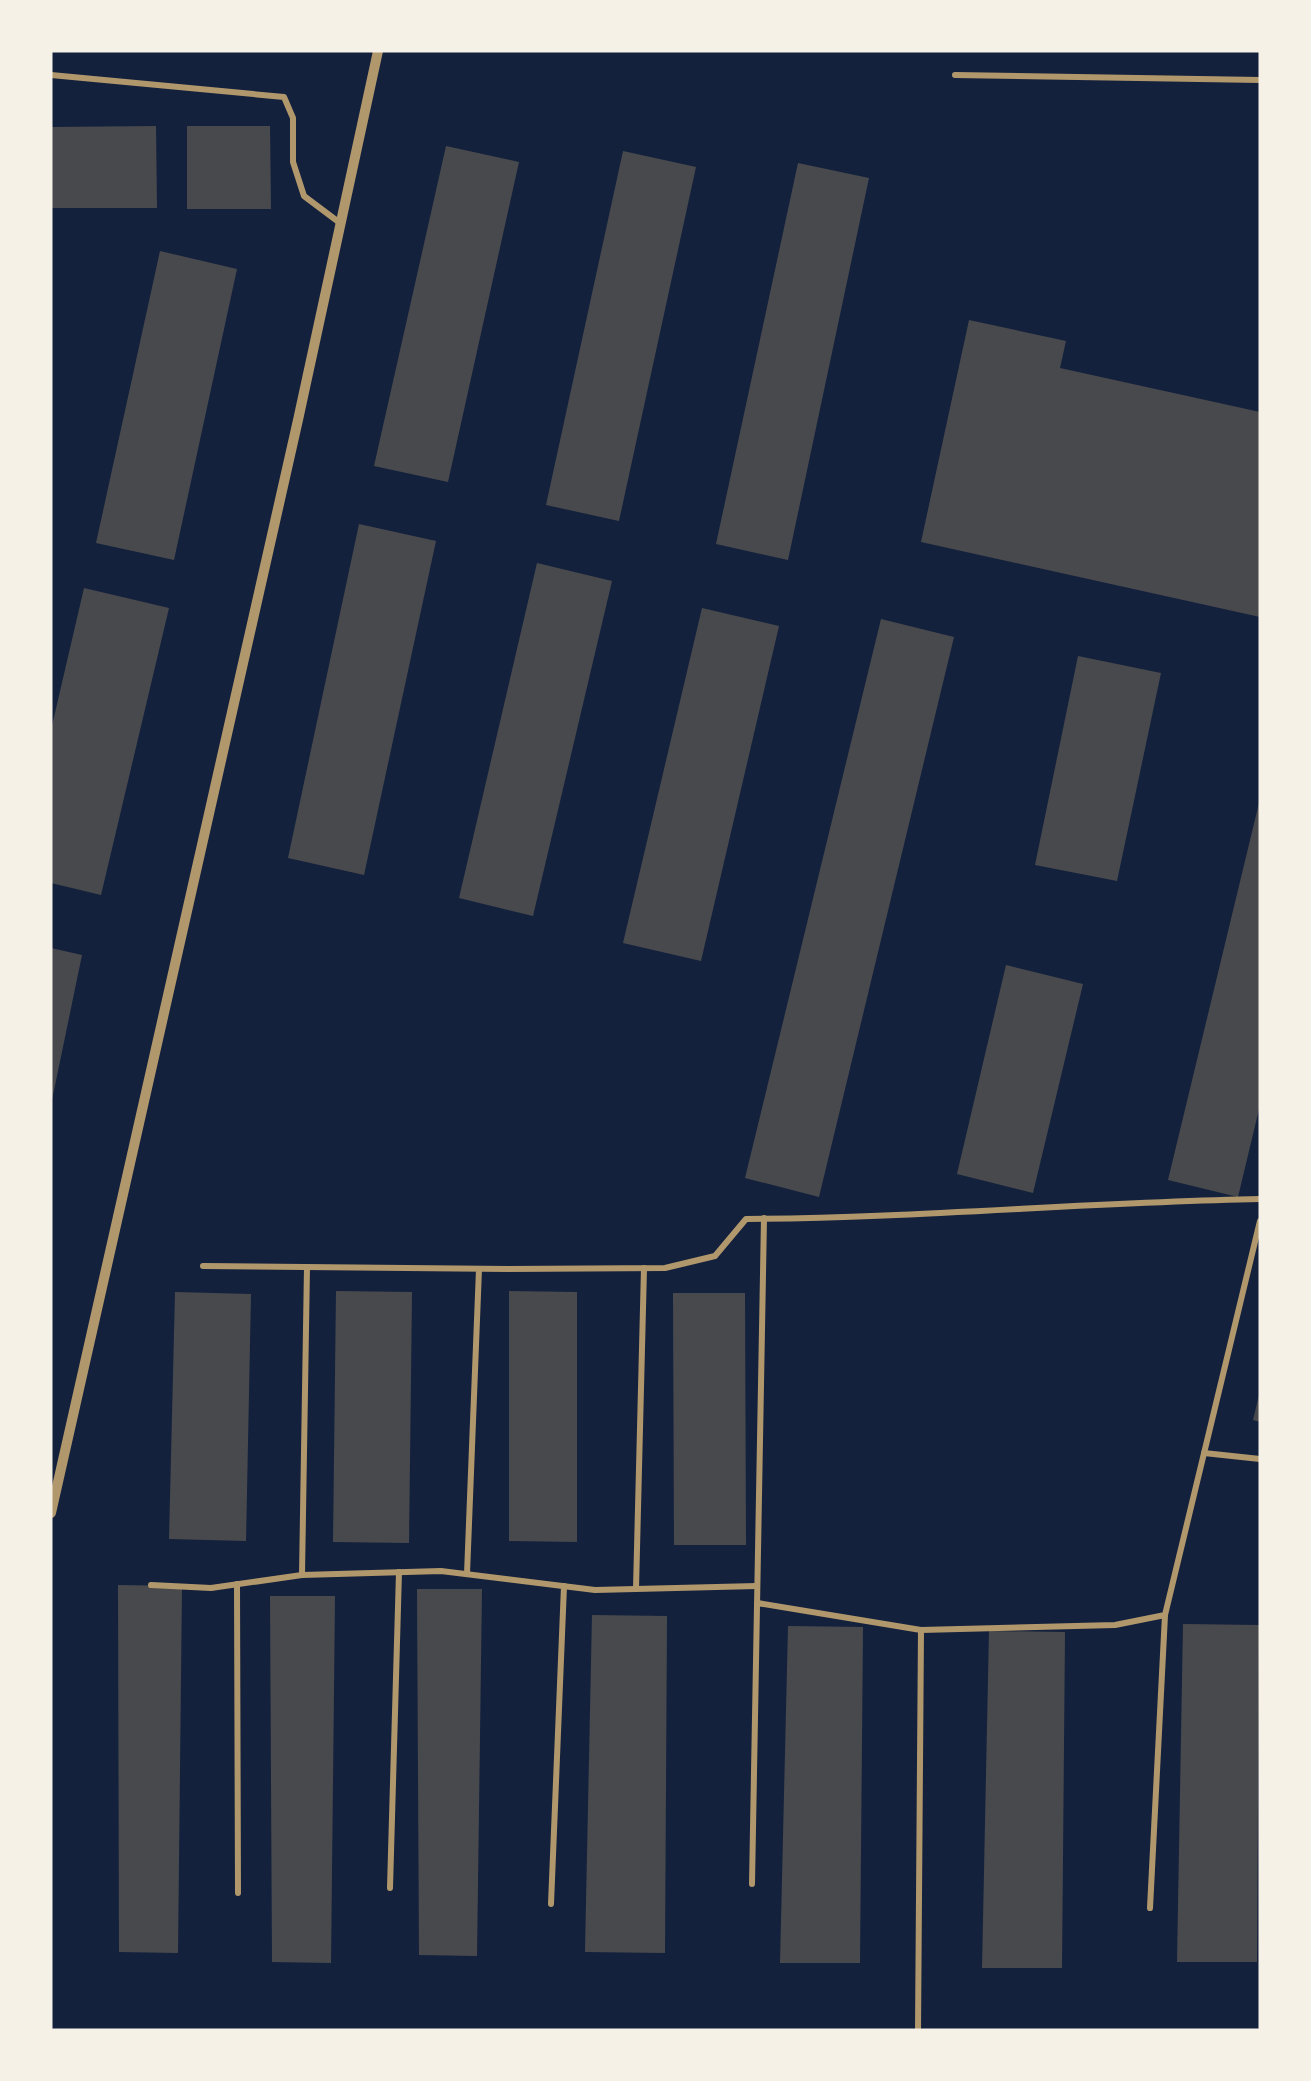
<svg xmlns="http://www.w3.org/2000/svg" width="1311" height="2081" font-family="'Asap Condensed',sans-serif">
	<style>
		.building { fill: #48494c }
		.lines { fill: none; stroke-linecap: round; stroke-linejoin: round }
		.minor { stroke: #b1986c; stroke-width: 6 }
		.tertiary { stroke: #b1986c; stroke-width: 10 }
	</style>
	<rect width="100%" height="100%" fill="#14213d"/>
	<!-- building -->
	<g class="building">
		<polygon points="156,126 157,208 51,208 51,127"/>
		<polygon points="187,126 270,126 271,209 187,209"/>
		<polygon points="446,146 519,162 448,482 374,466"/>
		<polygon points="623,151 696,167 619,521 546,505"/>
		<polygon points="798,163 869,178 788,560 716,544"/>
		<polygon points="160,251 237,269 174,560 96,543"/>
		<polygon points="969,320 1066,341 1060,368 1260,412 1260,617 921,542"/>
		<polygon points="359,524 436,541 364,875 288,858"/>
		<polygon points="537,563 612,581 533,916 459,898"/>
		<polygon points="84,588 169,608 101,895 51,883 51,730"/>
		<polygon points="702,608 779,626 701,961 623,943"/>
		<polygon points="881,619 954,637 819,1197 745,1178"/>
		<polygon points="1078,656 1161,673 1117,881 1035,865"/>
		<polygon points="1259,803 1260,1105 1238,1197 1168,1180"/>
		<polygon points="51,948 82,955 52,1100 51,1100"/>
		<polygon points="1006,965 1083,984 1033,1193 957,1174"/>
		<polygon points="336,1291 412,1292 409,1543 333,1542"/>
		<polygon points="509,1291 577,1292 577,1542 509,1541"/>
		<polygon points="175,1292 251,1294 246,1541 169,1539"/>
		<polygon points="673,1293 745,1293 746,1545 674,1545"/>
		<polygon points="1259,1395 1260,1395 1260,1422 1253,1420"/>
		<polygon points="118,1585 182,1586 178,1953 119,1952"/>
		<polygon points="417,1589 482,1589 477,1956 419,1955"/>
		<polygon points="270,1596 335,1596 331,1963 272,1962"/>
		<polygon points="592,1615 667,1616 665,1953 585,1952"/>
		<polygon points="1183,1624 1259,1625 1257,1962 1177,1962"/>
		<polygon points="788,1626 863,1627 860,1963 780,1963"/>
		<polygon points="989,1631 1065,1632 1062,1968 982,1968"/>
	</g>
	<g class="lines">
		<!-- minor -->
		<g class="minor">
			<polyline points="51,75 284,97 293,118 293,162 304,196 340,223"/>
			<polyline points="955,75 1260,80"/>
			<path d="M203,1266L508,1269L665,1268L715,1256L746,1219C918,1218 1089,1202 1260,1199"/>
			<polyline points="1204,1453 1260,1459"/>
			<polyline points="467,1574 479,1269"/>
			<polyline points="302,1575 307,1267"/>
			<polyline points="237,1584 238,1893"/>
			<polyline points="151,1585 211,1588 302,1575 441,1571 595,1590 757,1586"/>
			<polyline points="636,1589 644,1268"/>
			<polyline points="757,1603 921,1630 1115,1625 1165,1615 1260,1221"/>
			<polyline points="752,1884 764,1218"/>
			<polyline points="390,1888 399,1572"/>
			<polyline points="551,1904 564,1586"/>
			<polyline points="1150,1908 1165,1615"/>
			<polyline points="918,2030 921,1630"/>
		</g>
		<!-- tertiary -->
		<polyline class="tertiary" points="51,1513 298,420 378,51"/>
	</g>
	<!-- border -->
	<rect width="1311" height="2081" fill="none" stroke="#f6f1e7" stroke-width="105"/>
</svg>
